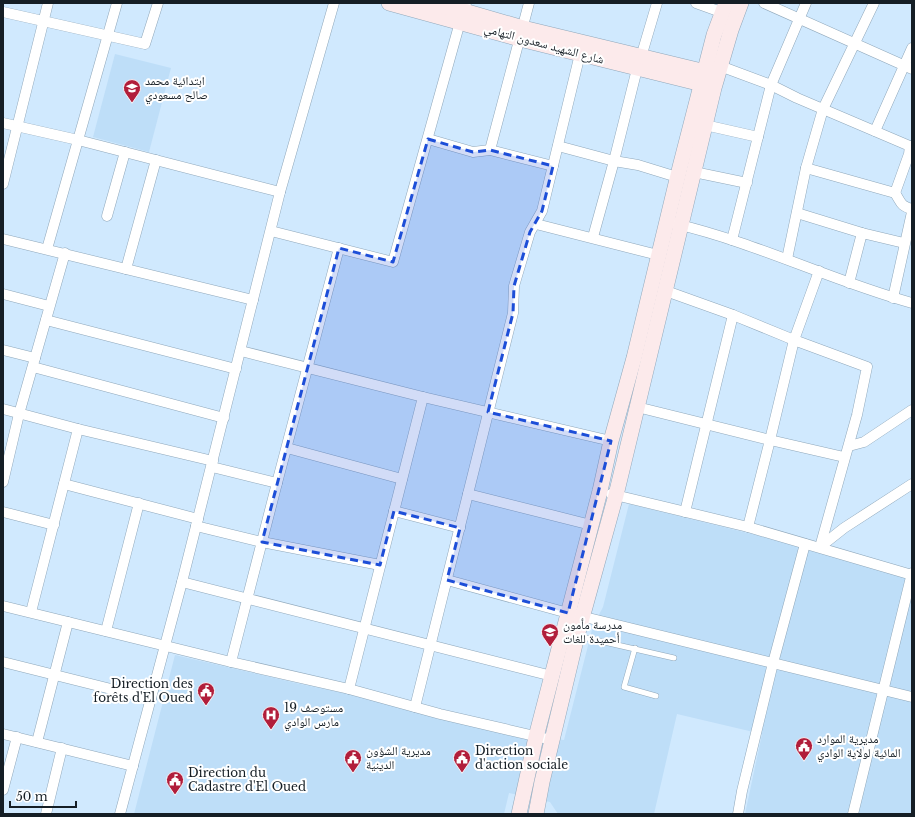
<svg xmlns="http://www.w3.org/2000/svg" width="915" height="817" font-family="'Libre Baskerville','Noto Naskh Arabic',serif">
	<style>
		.built { fill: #bedef8 }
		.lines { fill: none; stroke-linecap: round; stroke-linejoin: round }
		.lane-casing { stroke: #90a8bb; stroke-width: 6 }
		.street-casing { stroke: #90a8bb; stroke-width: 11 }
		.secondary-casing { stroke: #90a8bb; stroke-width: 16 }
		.lane { stroke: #fff; stroke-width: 5 }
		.street { stroke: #fff; stroke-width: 10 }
		.secondary { stroke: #fceaeb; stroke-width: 15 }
		.marked { fill: #1d4ed8; fill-opacity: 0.2; stroke: #1d4ed8; stroke-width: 3; stroke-dasharray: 8 5; stroke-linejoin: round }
		.labels { text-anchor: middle; stroke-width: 4; stroke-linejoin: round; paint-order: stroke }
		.street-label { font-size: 12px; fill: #151e25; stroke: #fff }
		.poi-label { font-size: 12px; fill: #151e25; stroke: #fff; text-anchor: start }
	</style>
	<rect width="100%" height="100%" fill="#d0e9fe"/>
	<!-- built -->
	<g class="built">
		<polygon points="115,54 171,68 149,152 93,137"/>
		<polygon points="629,504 789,543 912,580 912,814 745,814 762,734 677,714 654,814 558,814 550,802 509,793 504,814 134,814 175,655 300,684 414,708 536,737 564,740 593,626 603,607"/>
	</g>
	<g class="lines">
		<!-- lane casing -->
		<g class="lane-casing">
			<g id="lane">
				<polyline points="578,636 674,658"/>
				<polyline points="635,648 624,687 656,696"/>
			</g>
		</g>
		<!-- street casing -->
		<g class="street-casing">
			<g id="street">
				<polyline points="696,3 721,12"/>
				<polyline points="764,3 912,69"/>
				<polyline points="3,12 145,44 158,3"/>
				<polyline points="641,57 657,3"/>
				<polyline points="720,66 771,85 797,98 912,147"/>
				<polyline points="3,123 78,140 280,192"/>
				<polyline points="705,125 758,137"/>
				<polyline points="875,131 912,48"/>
				<polyline points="428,139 473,152 490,150 553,166"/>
				<polyline points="558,146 614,161 638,165 677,177"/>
				<polyline points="490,150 529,3"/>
				<polyline points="806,168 895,193 909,154 910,146"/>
				<polyline points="694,172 747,183"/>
				<polyline points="3,184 48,3"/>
				<path d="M895,193C901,202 900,206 912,209"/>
				<polyline points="797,213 862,233"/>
				<polyline points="107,216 125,152"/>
				<polyline points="536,224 658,255"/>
				<path d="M676,224C757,243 832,281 912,303"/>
				<polyline points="271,231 393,262 460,22 466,3"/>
				<polyline points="593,237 614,161 637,69"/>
				<polyline points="3,239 253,300"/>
				<polyline points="732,240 771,85 806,3"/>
				<polyline points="47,249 117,3"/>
				<polyline points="787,259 806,168 823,109 874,3"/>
				<polyline points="126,269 156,160"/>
				<polyline points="849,283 862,233 904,243"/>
				<polyline points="666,291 733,315 794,340 819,271"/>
				<polyline points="3,294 49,306"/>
				<polyline points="893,298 912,212"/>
				<polyline points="46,320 236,369"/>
				<polyline points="3,350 35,358"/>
				<polyline points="241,351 423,397 611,441"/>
				<polyline points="33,367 224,418"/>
				<polyline points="637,407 770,440 748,527"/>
				<polyline points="3,409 78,429 213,461"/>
				<polyline points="849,446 864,442 912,410"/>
				<polyline points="287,448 402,479"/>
				<polyline points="212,467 277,483"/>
				<polyline points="3,482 19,414 65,253"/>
				<polyline points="64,484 198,519"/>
				<polyline points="468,494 591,525"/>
				<polyline points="611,494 748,527 912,575"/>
				<polyline points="394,511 460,528"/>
				<polyline points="3,512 54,525"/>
				<polyline points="685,512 733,315"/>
				<polyline points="196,526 262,542 380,565"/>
				<polyline points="820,547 857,415 867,367 794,340 770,440 844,457"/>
				<polyline points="820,547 844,528 912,484"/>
				<polyline points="447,580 568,613 912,697"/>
				<polyline points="182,582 552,676"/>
				<polyline points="3,606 231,662 349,689 440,714 552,740"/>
				<polyline points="31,612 78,429"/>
				<polyline points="106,631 139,503"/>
				<polyline points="3,662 151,699"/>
				<polyline points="231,662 277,483 339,248"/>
				<polyline points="349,689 423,397"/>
				<polyline points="415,707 513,313 514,286 530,232 542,211 580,54"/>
				<polyline points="3,734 133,766"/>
				<polyline points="37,742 68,622"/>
				<polyline points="3,790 17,737"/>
				<polyline points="46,814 62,748"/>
				<polyline points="120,814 182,582 280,192 334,3"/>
				<polyline points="738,814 742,791 773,663 805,544"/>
				<polyline points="853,814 912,573"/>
			</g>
		</g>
		<!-- secondary casing -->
		<g class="secondary-casing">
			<g id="secondary">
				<polyline points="389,3 520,39 710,86"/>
				<polyline points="427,3 464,11 523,28 714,74"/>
				<polyline points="519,814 536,737 600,491 611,441 634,358 680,167 714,35 726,3"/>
				<polyline points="536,814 542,782 577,636 616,495 714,88 731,30 741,3"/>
			</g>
		</g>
		<!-- lane -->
		<use href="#lane" class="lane"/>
		<!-- street -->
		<use href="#street" class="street"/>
		<!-- secondary -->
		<use href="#secondary" class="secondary"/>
	</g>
	<!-- marked area -->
	<path class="marked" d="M428,139L473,152L490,150L553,166L542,211L530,232L514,286L513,313L488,412L611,441L568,613L447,580L460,528L394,511L380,565L262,542L339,248L393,262Z"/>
	<!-- icons -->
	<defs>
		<g id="school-pin" transform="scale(0.9)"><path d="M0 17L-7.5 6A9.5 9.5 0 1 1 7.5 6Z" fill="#b11e3b" stroke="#fff"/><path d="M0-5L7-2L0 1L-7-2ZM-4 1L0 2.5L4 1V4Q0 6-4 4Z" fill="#fff"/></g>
		<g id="university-pin" transform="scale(0.9)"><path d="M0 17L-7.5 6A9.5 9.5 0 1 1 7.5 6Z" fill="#b11e3b" stroke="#fff"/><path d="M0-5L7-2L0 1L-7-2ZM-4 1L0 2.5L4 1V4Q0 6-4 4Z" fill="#fff"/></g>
		<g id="civic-pin" transform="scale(0.9)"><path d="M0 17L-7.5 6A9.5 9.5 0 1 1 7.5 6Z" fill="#b11e3b" stroke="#fff"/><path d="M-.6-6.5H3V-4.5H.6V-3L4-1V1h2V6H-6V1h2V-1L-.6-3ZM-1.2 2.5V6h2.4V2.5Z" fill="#fff"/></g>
		<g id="hospital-pin" transform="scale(0.9)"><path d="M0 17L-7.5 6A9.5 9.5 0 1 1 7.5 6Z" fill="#b11e3b" stroke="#fff"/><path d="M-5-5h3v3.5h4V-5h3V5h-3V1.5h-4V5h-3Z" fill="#fff"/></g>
	</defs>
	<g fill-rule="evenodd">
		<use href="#school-pin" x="132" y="88"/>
		<use href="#university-pin" x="550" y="632"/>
		<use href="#civic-pin" x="206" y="691"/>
		<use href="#hospital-pin" x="271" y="715"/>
		<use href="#civic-pin" x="804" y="746"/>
		<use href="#civic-pin" x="353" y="758"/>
		<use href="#civic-pin" x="462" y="758"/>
		<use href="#civic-pin" x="175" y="780"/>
	</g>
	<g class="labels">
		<!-- street labels -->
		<g class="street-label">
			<text transform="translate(544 44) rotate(15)" y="4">شارع الشهيد سعدون التهامي</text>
		</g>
		<!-- poi labels -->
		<g class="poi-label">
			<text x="145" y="85">ابتدائية محمد<tspan x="145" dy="14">صالح مسعودي</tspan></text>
			<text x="563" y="629">مدرسة مأمون<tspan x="563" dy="14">أحميدة للغات</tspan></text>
			<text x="193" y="688" text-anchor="end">Direction des<tspan x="193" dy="14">forêts d'El Oued</tspan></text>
			<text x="284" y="712">مستوصف 19<tspan x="284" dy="14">مارس الوادي</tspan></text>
			<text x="817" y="743">مديرية الموارد<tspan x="817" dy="14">المائية لولاية الوادي</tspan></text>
			<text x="366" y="755">مديرية الشؤون<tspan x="366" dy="14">الدينية</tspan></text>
			<text x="475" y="755">Direction<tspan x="475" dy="14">d'action sociale</tspan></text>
			<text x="188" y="777">Direction du<tspan x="188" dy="14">Cadastre d'El Oued</tspan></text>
		</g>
	</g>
	<!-- border -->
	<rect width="915" height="817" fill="none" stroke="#151e25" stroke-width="8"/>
	<!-- scale -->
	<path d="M10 801v6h66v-6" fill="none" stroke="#151e25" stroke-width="2"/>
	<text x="16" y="801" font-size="12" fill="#151e25" stroke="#ffffff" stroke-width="3" paint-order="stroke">50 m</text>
</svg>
